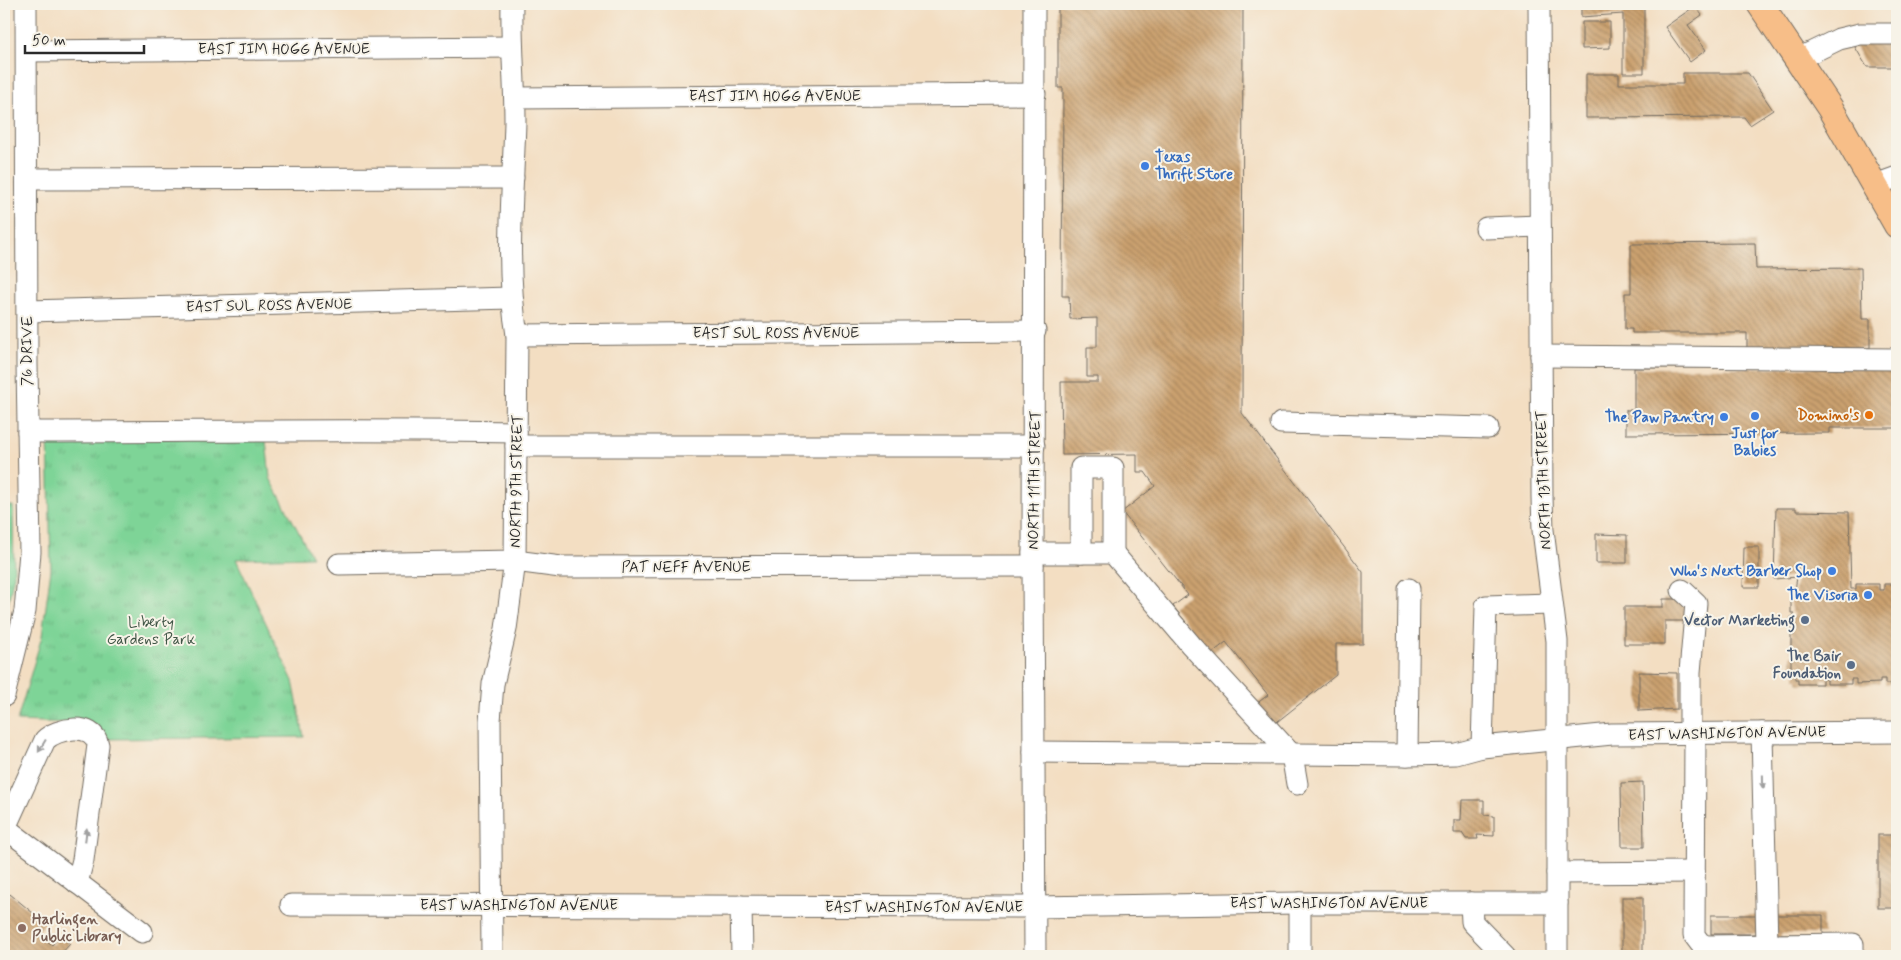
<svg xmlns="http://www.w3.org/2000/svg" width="1901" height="960" font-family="Mynerve,sans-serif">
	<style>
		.park { fill: url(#park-tufts); stroke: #548061 }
		.building { fill: url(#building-back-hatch) }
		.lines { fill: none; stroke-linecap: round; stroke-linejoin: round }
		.minor-casing { stroke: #716a60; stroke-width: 23 }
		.major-casing { stroke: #716a60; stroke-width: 28 }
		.minor { stroke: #fff; stroke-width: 21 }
		.major { stroke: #f7be88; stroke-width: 26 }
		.oneway { fill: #a0a0a0 }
		.shop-dot { fill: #3f7fe0; stroke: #f7f3e8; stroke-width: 2 }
		.food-dot { fill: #e8710a; stroke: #f7f3e8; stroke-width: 2 }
		.service-dot { fill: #5c6f8a; stroke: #f7f3e8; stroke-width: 2 }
		.education-dot { fill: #8d6e63; stroke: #f7f3e8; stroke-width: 2 }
		.labels { text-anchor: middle; stroke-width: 4; stroke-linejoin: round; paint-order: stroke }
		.street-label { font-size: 15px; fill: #2b2b2b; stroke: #f7f3e8 }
		.shop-label { font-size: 15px; font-weight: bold; fill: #366cbe; stroke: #f7f3e8; text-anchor: end }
		.food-label { font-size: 15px; font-weight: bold; fill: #c56008; stroke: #f7f3e8; text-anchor: end }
		.service-label { font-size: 15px; font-weight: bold; fill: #4e5e75; stroke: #f7f3e8; text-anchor: end }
		.park-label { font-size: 15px; fill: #405546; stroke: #f7f3e8 }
		.education-label { font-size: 15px; font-weight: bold; fill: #785e54; stroke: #f7f3e8; text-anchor: start }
	</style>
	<defs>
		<pattern id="park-tufts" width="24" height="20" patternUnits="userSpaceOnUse" patternTransform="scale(1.25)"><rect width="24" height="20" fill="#7ed497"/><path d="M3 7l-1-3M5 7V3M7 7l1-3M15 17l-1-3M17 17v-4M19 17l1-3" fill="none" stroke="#6db682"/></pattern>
		<pattern id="building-back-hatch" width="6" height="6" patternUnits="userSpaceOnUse" patternTransform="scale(1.25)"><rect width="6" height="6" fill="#cba16f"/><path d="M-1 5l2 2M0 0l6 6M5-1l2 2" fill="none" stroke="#a5835b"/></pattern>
	</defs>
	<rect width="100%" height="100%" fill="#f7f3e8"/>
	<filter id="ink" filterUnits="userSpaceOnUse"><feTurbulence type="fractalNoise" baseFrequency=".02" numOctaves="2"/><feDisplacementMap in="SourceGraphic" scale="10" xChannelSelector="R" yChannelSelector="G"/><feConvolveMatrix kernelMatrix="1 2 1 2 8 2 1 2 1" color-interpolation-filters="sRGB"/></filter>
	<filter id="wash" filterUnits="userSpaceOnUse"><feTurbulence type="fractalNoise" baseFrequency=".0096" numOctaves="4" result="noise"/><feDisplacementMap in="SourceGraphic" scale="20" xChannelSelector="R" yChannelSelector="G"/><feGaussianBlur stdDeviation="1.12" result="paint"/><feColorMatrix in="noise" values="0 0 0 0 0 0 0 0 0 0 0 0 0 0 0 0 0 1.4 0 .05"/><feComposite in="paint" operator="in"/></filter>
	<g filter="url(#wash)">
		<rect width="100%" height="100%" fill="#f3dec2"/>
		<!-- park -->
		<g class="park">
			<polygon points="48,436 266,440 270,478 312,557 236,559 293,681 304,737 108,739 95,724 17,721 42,636 51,569"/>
			<polygon points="4,506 13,506 14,575 4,622"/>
		</g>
		<g id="blocks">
			<!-- building -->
			<g class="building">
				<polygon points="1058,4 1243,4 1242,413 1363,572 1363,644 1336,644 1336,675 1273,725 1256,704 1268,695 1226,642 1211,654 1173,606 1188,595 1122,512 1155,486 1145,472 1137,472 1137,454 1062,455 1061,382 1098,382 1098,377 1087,377 1087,347 1097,347 1097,318 1070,319 1069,296 1062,296 1063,88 1058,88"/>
				<polygon points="1581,4 1644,4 1644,73 1623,73 1623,14 1581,17"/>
				<polygon points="1695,6 1702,15 1688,25 1706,50 1690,62 1665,27"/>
				<polygon points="1582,22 1610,22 1610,48 1582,49"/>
				<polygon points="1852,42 1897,42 1897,67 1867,67"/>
				<polygon points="1683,73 1748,73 1773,110 1750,125 1744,117 1586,118 1586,74 1619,74 1619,84 1683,84"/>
				<polygon points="1755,243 1756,269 1861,268 1862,319 1870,319 1870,348 1747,348 1747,333 1632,333 1632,329 1625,329 1625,293 1631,293 1631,244"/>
				<polygon points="1897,367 1897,428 1830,428 1830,433 1626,434 1626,410 1634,410 1634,368"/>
				<polygon points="1776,508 1796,508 1796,511 1849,512 1851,589 1856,589 1856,584 1879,584 1879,590 1884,590 1884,584 1897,584 1897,684 1885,684 1885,679 1880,679 1880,683 1856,684 1856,679 1851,679 1851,684 1827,684 1827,679 1822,679 1822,684 1798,684 1798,679 1795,679 1795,671 1791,671 1791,655 1794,655 1794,651 1791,651 1791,635 1794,635 1791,634 1791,617 1794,617 1794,613 1791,613 1791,597 1794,597 1797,577 1774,579"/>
				<polygon points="1596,534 1627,535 1627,563 1596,563"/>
				<polygon points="1744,547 1759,547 1759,587 1743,587"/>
				<polygon points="1663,599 1690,599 1690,621 1665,621 1665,644 1624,644 1624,607 1663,607"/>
				<polygon points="1639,672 1677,673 1677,709 1639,711"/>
				<polygon points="1643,782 1644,847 1622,847 1621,783"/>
				<polygon points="1462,800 1484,800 1484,815 1494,816 1494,836 1477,835 1478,839 1466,839 1462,833 1454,833 1454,820 1461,820"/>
				<rect x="1878" y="835" width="19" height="73"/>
				<polygon points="10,894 45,923 37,933 52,945 60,936 70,944 59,956 4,956 4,902"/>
				<rect x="1622" y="897" width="21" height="59"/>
				<polygon points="1711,915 1823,915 1823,934 1781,934 1781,953 1806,953 1806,956 1730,956 1757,953 1757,934 1711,934"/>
			</g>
		</g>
	</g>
	<g filter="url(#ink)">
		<use href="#blocks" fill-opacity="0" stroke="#716a60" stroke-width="1"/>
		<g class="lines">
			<!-- minor casing -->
			<g class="minor-casing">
				<g id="minor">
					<polyline points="1034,4 1033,566 1035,956"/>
					<polyline points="1539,4 1542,497 1543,530 1557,641 1557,956"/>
					<polyline points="28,51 511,47"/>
					<polyline points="1798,59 1839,39 1860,34 1897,34"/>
					<polyline points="515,98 1035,94"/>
					<polyline points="27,179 513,178"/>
					<polyline points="1875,185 1897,177"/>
					<polyline points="1486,228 1540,226"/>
					<polyline points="28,311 511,298"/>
					<polyline points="517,335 1035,331"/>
					<polyline points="1541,356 1897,359"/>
					<polyline points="1281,423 1488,428"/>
					<path d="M28,432C191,432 353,429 516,432"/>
					<polyline points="516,446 1034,446"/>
					<polyline points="1033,553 1113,553 1191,645 1292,755 1297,784"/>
					<polyline points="1081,553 1081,468 1113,468 1113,553"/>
					<polyline points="339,564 515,561 561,567 1033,566"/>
					<polyline points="1409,589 1407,755 1456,754 1482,747 1486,606 1551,604"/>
					<polyline points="1682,590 1696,603 1690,672 1690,733"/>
					<polyline points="4,696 25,611 30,552 27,364 26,4"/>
					<polyline points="1695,733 1694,935 1700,943 1706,946 1853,944 1853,956"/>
					<polyline points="1762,733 1767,945"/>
					<polyline points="1482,747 1612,734 1897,732"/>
					<polyline points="1034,752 1407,755"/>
					<polyline points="4,827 142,932"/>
					<path d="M5,828L45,740C57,728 94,721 98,745L83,860L77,883"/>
					<polyline points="1557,873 1694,872"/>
					<polyline points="1300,903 1300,956"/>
					<polyline points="1471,903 1472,922 1505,956"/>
					<polyline points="291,905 1035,907 1300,903 1557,903"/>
					<polyline points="741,906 742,956"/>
					<path d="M492,956L490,721L493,684L506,629L515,561L517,335C505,265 513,192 515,122C515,82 511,43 512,4"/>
				</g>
			</g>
			<!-- major casing -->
			<g class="major-casing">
				<polyline id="major" points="1760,4 1830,108 1897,225"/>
			</g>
			<!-- minor -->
			<use href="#minor" class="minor"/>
			<!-- major -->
			<use href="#major" class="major"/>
		</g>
		<!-- one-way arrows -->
		<defs><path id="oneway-solid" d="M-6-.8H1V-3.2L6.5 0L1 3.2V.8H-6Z" transform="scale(1.25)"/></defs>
		<g class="oneway">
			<use href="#oneway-solid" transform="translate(42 746) rotate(121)"/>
			<use href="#oneway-solid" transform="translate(1763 782) rotate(89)"/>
			<use href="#oneway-solid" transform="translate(86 835) rotate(-83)"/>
		</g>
	</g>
	<!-- markers -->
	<g class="shop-dot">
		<circle cx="1145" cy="166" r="5"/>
		<circle cx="1755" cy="416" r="5"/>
		<circle cx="1724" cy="417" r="5"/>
		<circle cx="1832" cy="571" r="5"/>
		<circle cx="1868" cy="595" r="5"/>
	</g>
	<circle class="food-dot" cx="1869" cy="415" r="5"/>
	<g class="service-dot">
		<circle cx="1805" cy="620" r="5"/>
		<circle cx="1851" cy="665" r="5"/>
	</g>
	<circle class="education-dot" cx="22" cy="928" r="5"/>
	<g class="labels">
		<!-- street labels -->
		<g class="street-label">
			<text x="284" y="54">EAST JIM HOGG AVENUE</text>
			<text x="775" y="101">EAST JIM HOGG AVENUE</text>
			<text transform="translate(269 305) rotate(-1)" y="5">EAST SUL ROSS AVENUE</text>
			<text x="776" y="338">EAST SUL ROSS AVENUE</text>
			<text transform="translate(27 351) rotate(-90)" y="5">76 DRIVE</text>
			<text transform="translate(1034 480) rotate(-89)" y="5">NORTH 11TH STREET</text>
			<text transform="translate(1543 480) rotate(-92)" y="5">NORTH 13TH STREET</text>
			<text transform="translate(516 481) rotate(-89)" y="5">NORTH 9TH STREET</text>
			<text x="686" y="572">PAT NEFF AVENUE</text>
			<text transform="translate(1727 733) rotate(-1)" y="5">EAST WASHINGTON AVENUE</text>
			<text x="1329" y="908">EAST WASHINGTON AVENUE</text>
			<text x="519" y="910">EAST WASHINGTON AVENUE</text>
			<text x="924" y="912">EAST WASHINGTON AVENUE</text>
		</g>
		<!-- shop labels -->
		<g class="shop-label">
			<text x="1155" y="162" text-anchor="start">Texas<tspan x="1155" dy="17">Thrift Store</tspan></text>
			<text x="1714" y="422">The Paw Pantry</text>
			<text x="1755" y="438" text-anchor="middle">Just for<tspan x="1755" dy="17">Babies</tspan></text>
			<text x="1822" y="576">Who's Next Barber Shop</text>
			<text x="1858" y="600">The Visoria</text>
		</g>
		<!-- food labels -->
		<g class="food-label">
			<text x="1859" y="420">Domino's</text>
		</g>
		<!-- service labels -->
		<g class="service-label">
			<text x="1795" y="625">Vector Marketing</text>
			<text x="1841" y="661">The Bair<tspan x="1841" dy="17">Foundation</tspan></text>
		</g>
		<!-- park labels -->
		<g class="park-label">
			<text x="151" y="627">Liberty<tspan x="151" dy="17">Gardens Park</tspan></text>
		</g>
		<!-- education labels -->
		<g class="education-label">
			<text x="32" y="924">Harlingen<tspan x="32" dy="17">Public Library</tspan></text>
		</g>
	</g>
	<!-- margin -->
	<rect width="1901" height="960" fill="none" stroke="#f7f3e8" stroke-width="20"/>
	<!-- scale -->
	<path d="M25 45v8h119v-8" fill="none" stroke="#2b2b2b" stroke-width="2.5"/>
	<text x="32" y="45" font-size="15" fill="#2b2b2b" stroke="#f7f3e8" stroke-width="4" paint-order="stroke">50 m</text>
</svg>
